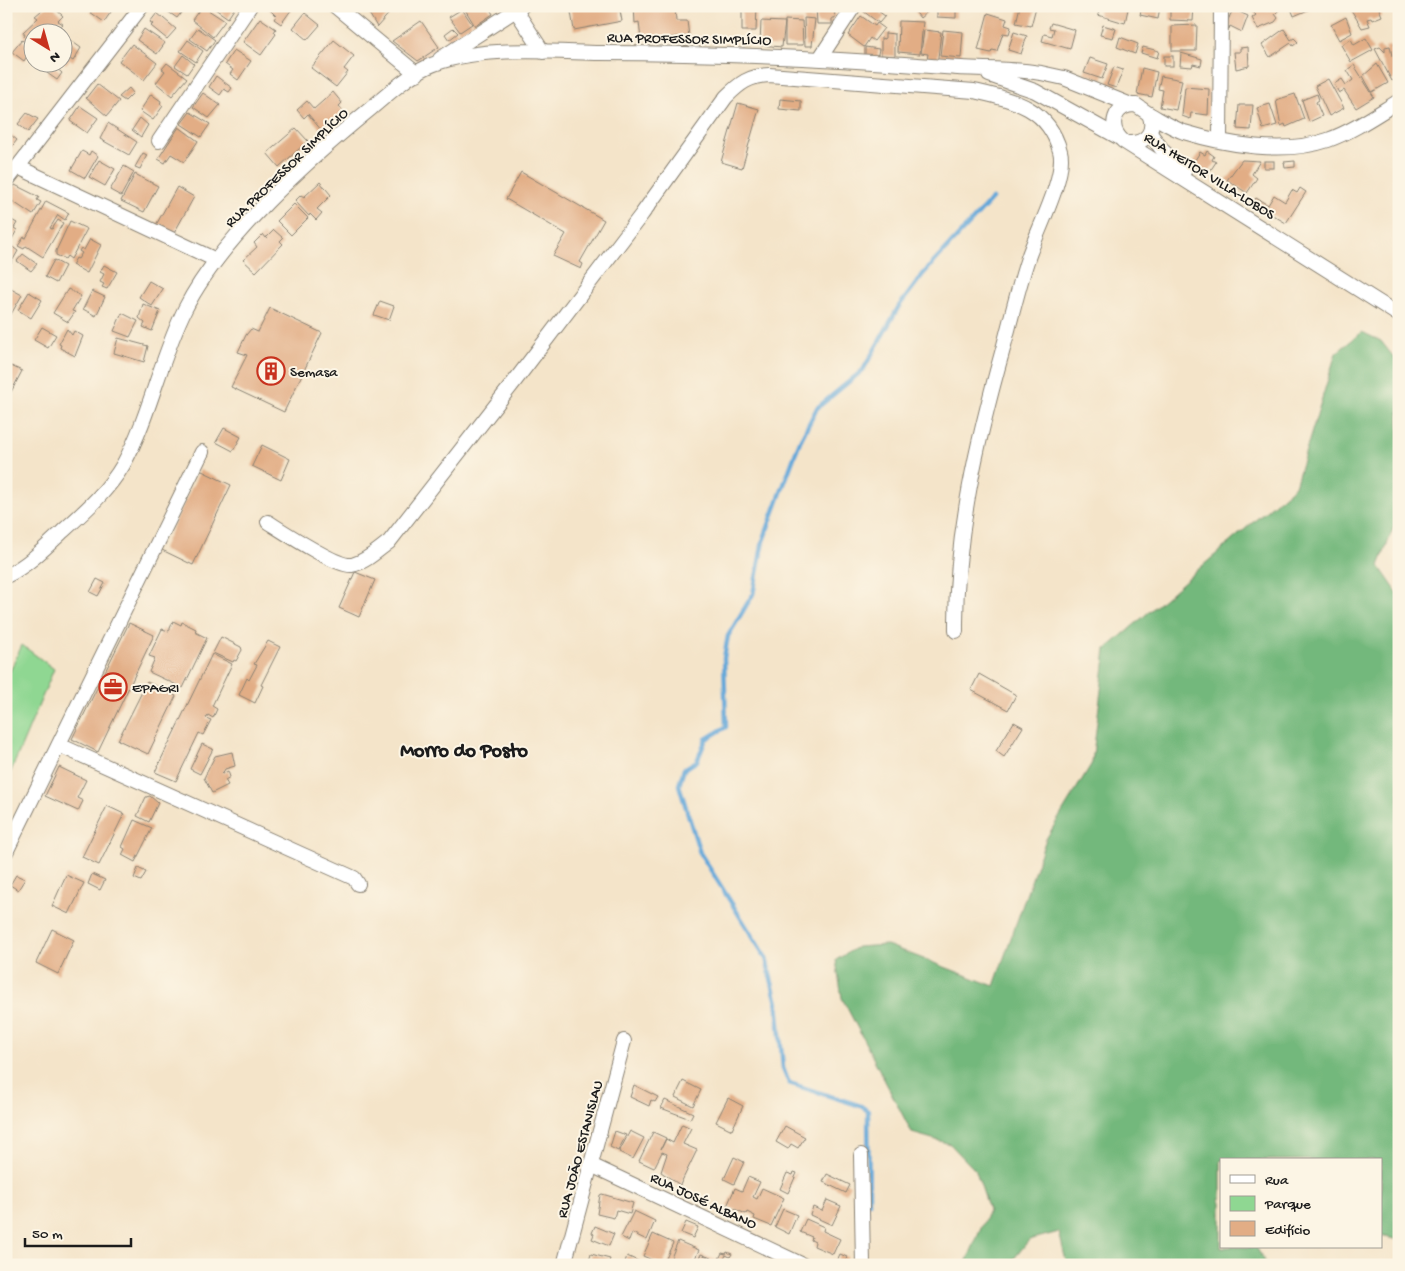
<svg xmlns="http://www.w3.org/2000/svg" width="1405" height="1271" font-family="'Gochi Hand',sans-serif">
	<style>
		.green { fill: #8fd792; stroke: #567a57 }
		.forest { fill: #73b87c; stroke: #486a4c }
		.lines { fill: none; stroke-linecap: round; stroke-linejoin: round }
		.stream { stroke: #65a8d9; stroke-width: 4.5 }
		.building { fill: #e2ad85 }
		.minor-casing { stroke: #888072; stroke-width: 16 }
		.minor { stroke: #fff; stroke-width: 14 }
		.labels { text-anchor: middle; stroke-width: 4; stroke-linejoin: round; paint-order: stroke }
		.street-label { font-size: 15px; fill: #1c1c1c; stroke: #fcf5e5 }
		.poi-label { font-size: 15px; fill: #1c1c1c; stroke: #fcf5e5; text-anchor: start }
		.district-label { font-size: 20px; font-weight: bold; fill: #1c1c1c; stroke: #fcf5e5 }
	</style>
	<rect width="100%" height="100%" fill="#fcf5e5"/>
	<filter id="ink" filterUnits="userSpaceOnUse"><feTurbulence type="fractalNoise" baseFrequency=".02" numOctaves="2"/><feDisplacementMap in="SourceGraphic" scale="10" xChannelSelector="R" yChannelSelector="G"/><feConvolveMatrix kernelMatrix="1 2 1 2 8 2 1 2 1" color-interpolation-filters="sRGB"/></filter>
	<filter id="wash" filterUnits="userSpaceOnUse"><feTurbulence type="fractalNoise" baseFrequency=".0096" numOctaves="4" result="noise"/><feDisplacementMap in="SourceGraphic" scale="20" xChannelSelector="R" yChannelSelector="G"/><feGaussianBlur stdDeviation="1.12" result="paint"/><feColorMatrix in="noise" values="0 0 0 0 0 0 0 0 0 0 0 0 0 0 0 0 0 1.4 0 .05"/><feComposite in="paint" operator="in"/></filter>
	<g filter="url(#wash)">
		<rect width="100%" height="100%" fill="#f4e4c9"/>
		<!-- green -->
		<polygon class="green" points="22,645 54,669 6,783 6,680"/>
		<!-- forest -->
		<polygon class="forest" points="1362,332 1381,341 1399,364 1399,513 1379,566 1399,595 1399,1240 1381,1236 1381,1160 1221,1160 1221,1199 1219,1198 1221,1202 1221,1247 1256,1247 1267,1265 1067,1265 1059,1232 1029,1240 1009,1265 965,1265 989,1210 976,1171 950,1144 912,1133 842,998 836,960 857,947 887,945 994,986 1046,839 1092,763 1106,649 1295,486 1336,353"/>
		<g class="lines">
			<!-- stream -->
			<polyline class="stream" points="869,1203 868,1111 861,1106 789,1083 783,1068 777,1003 766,958 700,853 679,785 684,769 697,761 706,739 726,727 724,658 728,636 753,594 763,541 800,441 817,408 863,370 899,306 924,273 992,199"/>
		</g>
		<g id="blocks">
			<!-- building -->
			<g class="building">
				<polygon points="47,6 52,6 63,16 58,21 63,24 55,32 48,27 47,29 51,32 32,32 32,44 24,37 25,35 23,32 38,18 35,16"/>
				<polygon points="94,6 115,6 104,22 90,12"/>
				<polygon points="160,6 186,6 177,18"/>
				<polygon points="202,6 225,21 213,37 192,20"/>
				<polygon points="211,6 236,6 228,18"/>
				<polygon points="266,6 294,6 281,24 274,19 276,16"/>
				<polygon points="355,6 388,6 392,10 377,27 370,15 364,10 361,13"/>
				<polygon points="463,6 488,6 493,14 475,26"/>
				<polygon points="570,6 619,6 622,21 574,30"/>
				<polygon points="634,6 675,6 676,21 687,21 689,36 641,40 639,22 635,23"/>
				<polygon points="742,6 757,6 756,31 742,31"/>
				<polygon points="816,6 834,6 835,18 832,18 832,24 817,24"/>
				<polygon points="866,6 871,6 885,16 879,23 863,11"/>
				<polygon points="911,6 930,6 932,8 920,18"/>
				<polygon points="937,6 956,6 956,18 937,17"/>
				<polygon points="1020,6 1036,7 1031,26 1016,23"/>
				<polygon points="1100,6 1117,6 1128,9 1125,23 1098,15"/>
				<polygon points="1142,6 1160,6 1158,19 1140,15"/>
				<polygon points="1188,6 1194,6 1193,21 1170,20 1170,9 1188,10"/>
				<polygon points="1258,6 1283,6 1275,14 1278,18 1275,22 1258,29 1252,18 1256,15 1252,11"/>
				<polygon points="1290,6 1307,6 1308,10 1294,16"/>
				<polygon points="1353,6 1378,6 1382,16 1372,20 1371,18 1367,19 1370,26 1362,28 1350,8"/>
				<polygon points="462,9 472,24 460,32 449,17"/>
				<polygon points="1233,9 1248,16 1242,32 1230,26 1229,29 1225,27"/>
				<polygon points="157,13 176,29 167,39 151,26 153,24 150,22"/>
				<polygon points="305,13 320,25 307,40 293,28"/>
				<polygon points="988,13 1007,19 1005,25 1011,27 1009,34 1003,33 997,51 992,50 991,53 978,50"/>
				<polygon points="861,16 875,26 877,23 884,28 874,41 870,38 864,47 848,35"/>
				<polygon points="1346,17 1352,33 1339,40 1331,25"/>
				<polygon points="260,18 276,29 274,32 276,34 261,55 243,42"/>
				<polygon points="804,18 815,19 812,46 805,46"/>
				<polygon points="785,20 802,21 803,45 785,45"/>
				<polygon points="421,21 439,47 418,61 392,41"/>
				<polygon points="761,21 785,22 782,47 760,45"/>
				<polygon points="899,21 923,22 920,54 898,52"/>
				<polygon points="1051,23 1075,30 1070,49 1042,41 1044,34 1052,36 1054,29 1049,28"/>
				<polygon points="1103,25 1116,29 1113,38 1100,35"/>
				<polygon points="1197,25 1196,51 1172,51 1172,26"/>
				<polygon points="198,28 215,40 207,51 190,39"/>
				<polygon points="453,28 458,33 449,40 445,34"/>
				<polygon points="144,29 165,43 157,54 137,40"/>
				<polygon points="1284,29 1291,40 1294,38 1298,42 1293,46 1291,43 1270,57 1262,45"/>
				<polygon points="924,30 941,32 937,66 926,65 928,54 921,53"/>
				<polygon points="943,30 963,32 961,58 940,56"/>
				<polygon points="1014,32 1027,36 1021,54 1008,50"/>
				<polygon points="885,33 895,34 895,56 881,55 881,38 885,39"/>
				<polygon points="1120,37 1138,44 1135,54 1117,47"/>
				<polygon points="1366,38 1373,50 1351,62 1341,45 1351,39 1354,45"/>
				<polygon points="22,40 32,48 24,61 12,52"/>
				<polygon points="70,40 81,48 73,61 70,59 66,64 62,61 62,45 66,46"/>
				<polygon points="188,40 203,51 196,62 180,51"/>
				<polygon points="334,40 354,56 344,69 348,72 336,87 311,68"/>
				<polygon points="1397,40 1399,43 1399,77 1392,81 1375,49 1380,47 1385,52 1385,47 1390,46 1392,56 1399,52 1394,44"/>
				<polygon points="132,44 157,63 144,80 119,61"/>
				<polygon points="865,47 879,49 877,59 865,58"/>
				<polygon points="1143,47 1159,51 1157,58 1141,53"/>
				<polygon points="1248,47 1249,66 1236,69 1234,52 1240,52 1240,48"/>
				<polygon points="234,50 251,61 238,80 230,74 233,70 225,64"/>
				<polygon points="1181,53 1202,59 1201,66 1193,64 1192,67 1180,66"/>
				<polygon points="183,55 194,64 187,74 175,66"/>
				<rect x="1164" y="56" width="9" height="10"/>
				<polygon points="1090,58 1108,64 1102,79 1084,73"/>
				<polygon points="167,63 187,78 172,96 156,83 165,71 162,69"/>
				<polygon points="1377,64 1388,83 1372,92 1363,76"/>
				<polygon points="53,65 62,73 57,80 47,73"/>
				<polygon points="1354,65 1374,97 1356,108 1344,90 1339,93 1334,84 1342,79 1346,85 1353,80 1347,70"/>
				<polygon points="1114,67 1123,70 1116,88 1107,85"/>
				<polygon points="1142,68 1157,72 1152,97 1137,94"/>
				<polygon points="216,76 232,88 229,92 224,89 220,95 209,87"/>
				<polygon points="1161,76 1182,80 1176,110 1160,107 1163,90 1158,89"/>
				<polygon points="1328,79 1344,108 1329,116 1315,86"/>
				<polygon points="97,84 119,101 107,116 86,98"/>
				<polygon points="1185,87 1209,89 1208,115 1191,113 1190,119 1182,116"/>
				<polygon points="129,88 133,93 125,101 119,97"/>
				<polygon points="333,92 342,103 339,106 344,112 322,131 308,114 304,118 297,110 307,101 314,109"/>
				<polygon points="203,93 220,105 209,118 193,107"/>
				<polygon points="151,94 161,101 160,104 163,106 153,120 140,111"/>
				<polygon points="1295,94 1304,119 1286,127 1285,124 1281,126 1276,100"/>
				<polygon points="1317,94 1319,100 1316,102 1322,116 1309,122 1302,100"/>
				<polygon points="780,99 801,101 801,111 779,109"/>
				<polygon points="738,103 759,109 742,168 721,162"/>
				<polygon points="1270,104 1277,125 1263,129 1257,108"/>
				<polygon points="1239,105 1253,105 1251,130 1237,129"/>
				<polygon points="80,106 98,118 87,133 70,121"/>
				<polygon points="190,112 210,124 201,137 181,124"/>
				<polygon points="27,113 38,119 28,132 18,124"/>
				<polygon points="140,118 148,125 141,137 132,130"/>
				<polygon points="108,123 137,142 129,155 100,139"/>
				<polygon points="179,127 198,141 184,162 171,154 165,163 158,159"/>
				<polygon points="296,128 308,141 279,167 267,153"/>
				<polygon points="6,131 17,140 6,154"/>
				<polygon points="82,151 89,155 91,151 98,156 85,178 71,170"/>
				<polygon points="1207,151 1214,156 1212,160 1216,162 1208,174 1192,165 1200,152 1205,155"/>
				<polygon points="143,153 147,155 140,169 135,167"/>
				<polygon points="99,160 115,169 105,186 89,177"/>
				<polygon points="1242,160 1260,161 1252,174 1257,178 1247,193 1227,180"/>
				<rect x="1264" y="161" width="10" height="7"/>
				<polygon points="1295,161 1295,167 1285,168 1284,162"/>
				<polygon points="124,166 134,172 121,196 110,190"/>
				<polygon points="521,172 604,220 580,262 583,264 581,269 553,256 566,234 506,199"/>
				<polygon points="135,174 158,186 144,212 121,201"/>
				<polygon points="320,182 331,195 317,209 322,213 316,220 310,214 309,216 295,201 301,195 304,197"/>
				<polygon points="15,185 39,197 37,200 41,202 33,215 6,197"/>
				<polygon points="177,187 194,197 173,235 156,225"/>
				<polygon points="1300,188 1306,192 1286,223 1252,203 1256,198 1268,205 1274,195 1285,202 1292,190 1297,193"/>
				<polygon points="46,201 69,213 65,220 58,215 50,228 52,229 58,220 63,223 43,257 26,246 24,249 18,246 24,237 26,238"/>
				<polygon points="294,204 308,218 291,235 277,221"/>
				<polygon points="6,217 17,223 14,228 17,230 12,239 8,236 6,239"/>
				<polygon points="70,221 87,229 71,259 67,256 65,259 56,255 56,251"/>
				<polygon points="274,230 283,238 280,241 283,244 256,272 243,260 257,247 254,243 263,234 266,238"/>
				<polygon points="90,239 101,245 87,273 72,265 76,258 78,259 82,253 79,251 81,248 84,250"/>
				<polygon points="6,242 18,251 6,272"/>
				<polygon points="23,254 37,264 31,271 17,261"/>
				<polygon points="54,260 65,266 56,283 45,277"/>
				<polygon points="104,265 117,272 107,289 102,287 104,284 100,282 104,274 100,272"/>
				<polygon points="149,281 163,289 152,306 139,297"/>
				<polygon points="11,289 22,295 10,316 6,314 6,296"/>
				<polygon points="68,289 81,296 72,311 75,312 68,322 53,313"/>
				<polygon points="92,291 105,297 96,316 83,309"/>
				<polygon points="29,292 42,300 31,318 18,310"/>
				<polygon points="380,301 394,306 389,320 374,315"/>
				<polygon points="143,304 160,311 152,331 143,327 145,323 139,318"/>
				<polygon points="270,308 322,333 284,412 231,387 247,355 238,352 246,335 251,329 258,332"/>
				<polygon points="122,313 138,321 130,337 114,331"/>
				<polygon points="42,327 56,335 48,348 34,340"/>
				<polygon points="67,329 72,335 74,331 83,336 75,356 60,348 61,345 59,344"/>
				<polygon points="118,338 148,346 144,362 114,353"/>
				<polygon points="11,366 22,371 11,392 6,390 8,385 6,384 6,374"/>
				<polygon points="224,428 241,437 233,451 216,442"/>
				<polygon points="262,445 290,459 281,480 252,466"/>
				<polygon points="200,470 231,485 193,565 162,550"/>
				<polygon points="355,572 375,580 359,617 339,608"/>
				<polygon points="97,579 105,583 98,596 90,592"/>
				<polygon points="173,621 181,625 182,622 196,629 195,632 207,638 183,688 149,672 155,658 149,656 162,629 169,631"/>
				<polygon points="129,623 154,635 98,752 72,739"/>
				<polygon points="221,637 241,647 242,650 236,661 234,660 233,662 213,653"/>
				<polygon points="268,641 280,647 261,685 263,686 255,703 239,695 247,678 249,680 257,665 254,664"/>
				<polygon points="212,654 232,664 212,706 217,709 213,718 208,715 206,718 211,720 203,735 199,733 176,781 155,772"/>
				<polygon points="979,674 1016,695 1008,710 971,690"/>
				<polygon points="147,682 176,696 148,754 118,740"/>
				<polygon points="1014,722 1023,727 1004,757 996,751"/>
				<polygon points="202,744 213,749 200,774 190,769"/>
				<polygon points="232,752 235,766 225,769 222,774 228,771 230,777 225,780 228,785 212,793 204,778 215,756"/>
				<polygon points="59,767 86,780 77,798 83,801 78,811 45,796"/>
				<polygon points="150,796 158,803 149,822 137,816 146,797"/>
				<polygon points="107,806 124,814 99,865 82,857"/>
				<polygon points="134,820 152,828 135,862 122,855 125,849 122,847"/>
				<polygon points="138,868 146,872 141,881 134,878"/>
				<polygon points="92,874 105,880 100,890 88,884"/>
				<polygon points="16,875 25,879 18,890 10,885"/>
				<polygon points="66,875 84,883 69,914 52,906"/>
				<polygon points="52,929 74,940 58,974 36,963"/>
				<polygon points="683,1081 701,1090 693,1106 675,1097"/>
				<polygon points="634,1085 658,1097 655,1102 651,1100 649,1106 630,1097"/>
				<polygon points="728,1098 743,1106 732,1130 716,1122"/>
				<polygon points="665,1100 693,1113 690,1119 661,1108"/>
				<polygon points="682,1124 691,1128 683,1144 697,1150 680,1185 661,1172 667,1154 662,1152 654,1168 639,1161 653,1132 666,1138 661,1149 666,1139 673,1143"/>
				<polygon points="785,1126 805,1137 798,1148 791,1144 788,1149 776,1142"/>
				<polygon points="615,1131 626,1135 618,1151 610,1147"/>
				<polygon points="630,1131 644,1138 633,1159 619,1152"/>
				<polygon points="734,1157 744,1162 734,1184 724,1179"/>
				<polygon points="794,1172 797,1173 788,1193 780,1189 787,1173 793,1175"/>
				<polygon points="827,1174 850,1185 846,1193 823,1182"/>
				<polygon points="748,1177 760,1182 753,1197 757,1199 762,1188 784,1198 771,1226 754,1219 755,1216 747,1212 746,1214 727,1206 735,1188 742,1191"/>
				<polygon points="602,1194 633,1203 630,1214 616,1210 614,1218 597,1214 600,1195"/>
				<polygon points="827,1200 841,1206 832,1225 810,1215 813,1207 822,1211"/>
				<polygon points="783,1209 797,1215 789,1234 775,1227"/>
				<polygon points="634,1211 655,1221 647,1240 632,1233 629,1241 621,1237"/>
				<polygon points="806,1219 824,1227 823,1231 840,1239 833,1254 814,1246 815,1242 811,1240 812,1237 800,1232"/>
				<polygon points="686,1222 698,1227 693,1238 681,1233"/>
				<polygon points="595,1226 614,1234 609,1246 592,1239 594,1234 592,1233"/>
				<polygon points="653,1234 673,1243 663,1265 643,1256"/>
				<polygon points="678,1241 699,1250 692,1265 668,1265"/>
				<polygon points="727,1252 732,1254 730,1257 726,1255 721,1265 696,1265 701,1254 718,1261 722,1253 726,1254"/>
				<polygon points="591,1254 610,1259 608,1265 588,1265"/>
				<polygon points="840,1254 847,1257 844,1265 836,1263"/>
				<polygon points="627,1256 640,1262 639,1265 624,1265"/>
			</g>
		</g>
	</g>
	<g filter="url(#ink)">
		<use href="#blocks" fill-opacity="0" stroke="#888072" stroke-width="1"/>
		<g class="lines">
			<!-- minor casing -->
			<g class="minor-casing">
				<g id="minor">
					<polyline points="335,6 417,74"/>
					<polyline points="513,6 543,52"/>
					<polyline points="820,58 854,6"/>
					<polyline points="440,59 522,6"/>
					<polyline points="989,75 1035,91 1118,137"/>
					<path d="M1149,114C1160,120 1172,128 1184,132C1227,145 1284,155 1328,140C1353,131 1376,115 1399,101"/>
					<polyline points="1150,133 1163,151 1185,170"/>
					<polyline points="1220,140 1221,6"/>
					<polyline points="159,141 250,6"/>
					<path d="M1128,143C1146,144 1156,131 1149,114L1136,105C1114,104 1107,127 1123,141L1399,315"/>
					<polyline points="18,167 216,260"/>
					<polyline points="6,182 142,6"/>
					<path d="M268,522C284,532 337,567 352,565C366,562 378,550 389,542L514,382L642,214L726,97C740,83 749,76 769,75L974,91C1013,100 1048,107 1060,151C1067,175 1036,233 1028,258C1018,288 1011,319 1003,349C977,442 955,535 956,631"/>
					<path d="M6,576C28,565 44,549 62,532C84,512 108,491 123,465C150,416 160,359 185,309C220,239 309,159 369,110C387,95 406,77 427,67C475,45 548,52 600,53C715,53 829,58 944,67C976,70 1009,68 1041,73L1064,78L1131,105"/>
					<polyline points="59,745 354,878 358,884"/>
					<polyline points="6,852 202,452"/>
					<polyline points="861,1155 863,1265"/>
					<polyline points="591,1165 803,1265"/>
					<polyline points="564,1265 624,1041"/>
				</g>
			</g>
			<!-- minor -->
			<use href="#minor" class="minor"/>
		</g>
	</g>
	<!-- icons -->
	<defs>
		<g id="building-ring" transform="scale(1.4375)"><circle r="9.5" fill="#fcf5e5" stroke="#c8321e" stroke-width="1.5"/><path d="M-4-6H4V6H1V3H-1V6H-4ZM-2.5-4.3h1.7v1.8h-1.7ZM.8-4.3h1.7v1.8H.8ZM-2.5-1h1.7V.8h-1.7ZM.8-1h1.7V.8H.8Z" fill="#c8321e"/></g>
		<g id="office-ring" transform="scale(1.4375)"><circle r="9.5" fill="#fcf5e5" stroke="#c8321e" stroke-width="1.5"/><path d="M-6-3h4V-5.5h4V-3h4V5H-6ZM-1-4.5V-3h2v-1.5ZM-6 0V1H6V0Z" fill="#c8321e"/></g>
	</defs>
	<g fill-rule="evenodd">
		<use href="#building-ring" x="271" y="371"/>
		<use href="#office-ring" x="113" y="687"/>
	</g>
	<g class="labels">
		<!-- street labels -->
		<g class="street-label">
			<text transform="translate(689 38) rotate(1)" y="5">RUA PROFESSOR SIMPLÍCIO</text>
			<text transform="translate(286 167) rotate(-44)" y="5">RUA PROFESSOR SIMPLÍCIO</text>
			<text transform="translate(1210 175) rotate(32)" y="5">RUA HEITOR VILLA-LOBOS</text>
			<text transform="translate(579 1149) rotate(-75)" y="5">RUA JOÃO ESTANISLAU</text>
			<text transform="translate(704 1200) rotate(25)" y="5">RUA JOSÉ ALBANO</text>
		</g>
		<!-- poi labels -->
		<g class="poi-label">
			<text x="290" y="376">Semasa</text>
			<text x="132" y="692">EPAGRI</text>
		</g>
		<!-- district labels -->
		<g class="district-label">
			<text x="464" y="756">Morro do Posto</text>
		</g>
	</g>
	<!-- margin -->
	<rect width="1405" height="1271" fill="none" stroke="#fcf5e5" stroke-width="25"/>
	<!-- legend -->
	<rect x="1220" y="1158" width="162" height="90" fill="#fcf5e5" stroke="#a29e95"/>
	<rect x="1230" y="1175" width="25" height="8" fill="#ffffff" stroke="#a29e95"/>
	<text x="1265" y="1184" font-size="15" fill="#1c1c1c">Rua</text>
	<rect x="1230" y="1196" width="25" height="15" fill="#8fd792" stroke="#a29e95"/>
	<text x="1265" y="1208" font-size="15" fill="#1c1c1c">Parque</text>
	<rect x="1230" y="1221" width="25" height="15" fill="#e2ad85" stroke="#a29e95"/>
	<text x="1265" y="1234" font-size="15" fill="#1c1c1c">Edifício</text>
	<!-- north arrow -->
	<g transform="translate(48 48) rotate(143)"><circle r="24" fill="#fcf5e5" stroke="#a29e95"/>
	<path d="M0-4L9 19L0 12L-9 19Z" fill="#c8321e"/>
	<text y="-8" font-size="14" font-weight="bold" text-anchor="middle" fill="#1c1c1c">N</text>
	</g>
	<!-- scale -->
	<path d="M25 1238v8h106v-8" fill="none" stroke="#1c1c1c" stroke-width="2.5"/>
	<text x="32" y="1238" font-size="15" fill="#1c1c1c" stroke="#fcf5e5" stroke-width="4" paint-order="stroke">50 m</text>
</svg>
